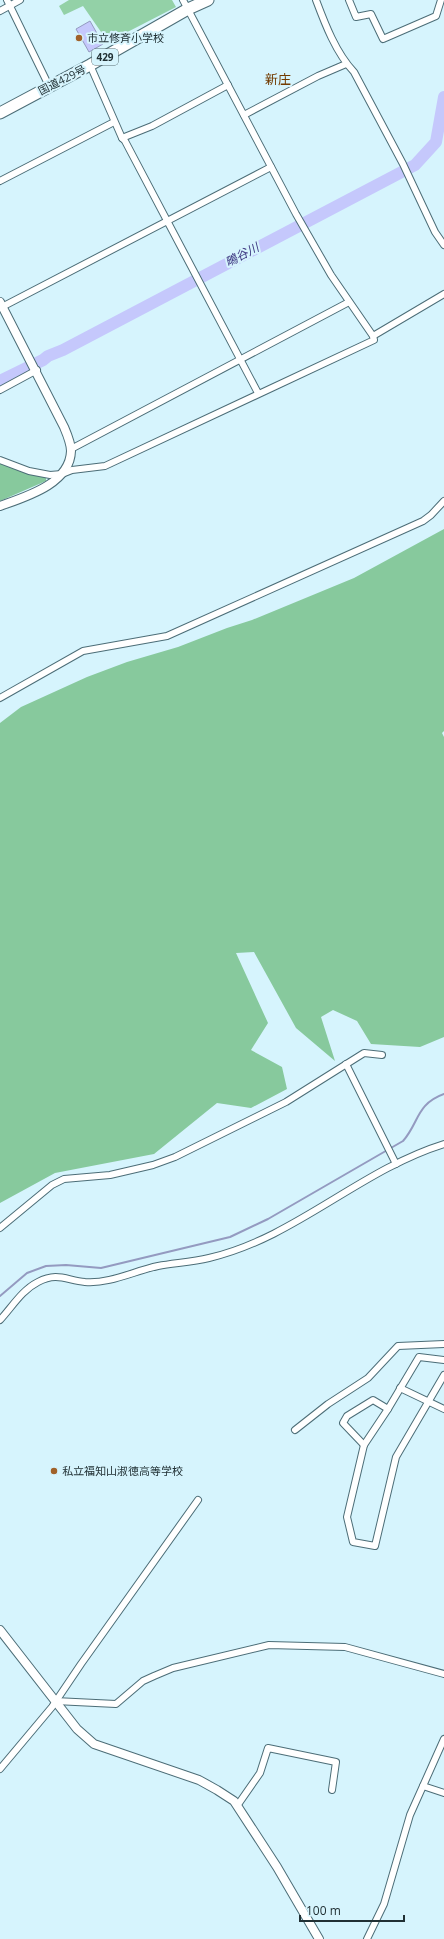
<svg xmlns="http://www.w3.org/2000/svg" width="444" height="1939" font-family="'Open Sans','Noto Sans JP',sans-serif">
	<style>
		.green { fill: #93d1a7 }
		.forest { fill: #87c99d }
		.water { fill: #c5c8fc; stroke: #949ac0 }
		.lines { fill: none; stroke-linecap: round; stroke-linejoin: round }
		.stream { stroke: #949ac0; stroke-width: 2 }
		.river { stroke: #c5c8fc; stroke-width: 12 }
		.minor-casing { stroke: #4c6d77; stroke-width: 8 }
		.tertiary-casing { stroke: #4c6d77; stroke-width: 10 }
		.trunk-casing { stroke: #4c6d77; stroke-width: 13 }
		.minor { stroke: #fff; stroke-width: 6 }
		.tertiary { stroke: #fff; stroke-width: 8 }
		.trunk { stroke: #fff; stroke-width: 11 }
		.poi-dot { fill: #a06129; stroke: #d6f4fd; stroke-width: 1.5 }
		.labels { text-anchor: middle; stroke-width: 4; stroke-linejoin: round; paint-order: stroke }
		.shield { fill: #d6f4fd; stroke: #576b70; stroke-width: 1 }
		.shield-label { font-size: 10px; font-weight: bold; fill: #213034 }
		.poi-label { font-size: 11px; fill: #213034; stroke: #d6f4fd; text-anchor: start }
		.street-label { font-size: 11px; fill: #213034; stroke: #d6f4fd }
		.water-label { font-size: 12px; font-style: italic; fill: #3d3882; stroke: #d6f4fd }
		.quarter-label { font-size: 13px; fill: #723b00; stroke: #d6f4fd }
	</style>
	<rect width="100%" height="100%" fill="#d6f4fd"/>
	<!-- green -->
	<polygon class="green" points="69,0 172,0 176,7 108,42 83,6 64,15 59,6"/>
	<!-- forest -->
	<g class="forest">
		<polygon points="0,462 46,477 46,481 0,501"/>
		<polygon points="444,529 444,731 442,733 444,737 444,1037 420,1047 371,1044 357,1021 333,1010 321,1017 335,1061 296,1028 254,952 236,953 268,1023 251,1050 282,1067 287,1089 251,1108 217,1103 154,1154 55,1173 0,1203 0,723 21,707 87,677 127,662 178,647 227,628 252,620 354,578"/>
	</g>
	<!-- water -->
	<polygon class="water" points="90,21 103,44 89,52 76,29"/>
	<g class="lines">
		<!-- stream -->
		<path class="stream" d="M0,1296L27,1273L46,1266L66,1265L101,1268L230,1237L268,1219L403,1141C419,1123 416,1104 444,1094"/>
		<!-- river -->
		<polyline class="river" points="0,381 43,360 48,356 63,350 415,165 436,142 444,97"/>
		<!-- minor casing -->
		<g class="minor-casing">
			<g id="minor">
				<polyline points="7,0 49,86"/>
				<path d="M316,0C325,24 336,53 354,72L403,164L435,232L444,245"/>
				<polyline points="349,0 356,17 371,14 383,39 436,16 441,0"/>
				<polyline points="0,11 20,0"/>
				<polyline points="90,65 122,138 125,141 258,393"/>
				<polyline points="244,115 318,76 346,64"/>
				<polyline points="122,138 152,126 228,85"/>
				<polyline points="0,181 114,122"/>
				<polyline points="0,308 271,167"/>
				<polyline points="373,336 444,294"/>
				<polyline points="0,390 37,370"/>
				<polyline points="71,449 349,302"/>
				<polyline points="0,460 29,471 50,475 62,474 72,470 105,466 374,340 373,336 331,275 296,214 183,0"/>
				<polyline points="0,698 83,651 167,636 423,521 431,515 444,501"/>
				<polyline points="346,1064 396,1164"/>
				<polyline points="0,1228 52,1185 64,1179 110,1175 153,1165 175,1157 286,1102 364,1053 382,1055"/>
				<path d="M0,1320C12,1307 22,1290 38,1282C57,1272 66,1280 85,1282C110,1284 134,1271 158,1266C175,1263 192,1262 209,1258C295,1238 360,1170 444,1144"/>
				<polyline points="444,1360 419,1357 388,1409 364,1445 347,1517 353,1542 375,1546 396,1457 444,1375"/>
				<polyline points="400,1388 444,1409"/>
				<polyline points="295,1430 328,1404 368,1378 398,1346 444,1344"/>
				<polyline points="364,1445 343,1423 347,1416 373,1400 388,1409"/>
				<polyline points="55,1701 116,1704 143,1681 154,1676 173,1668 269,1645 345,1647 444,1674"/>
				<polyline points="0,1769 52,1707 81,1664 198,1500"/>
				<polyline points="423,1786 444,1793"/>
				<polyline points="237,1806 260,1773 268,1748 336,1762 332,1790"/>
				<polyline points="367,1939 384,1904 410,1815 444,1739"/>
			</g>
		</g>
		<!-- tertiary casing -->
		<g class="tertiary-casing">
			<g id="tertiary">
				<path d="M0,302L64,427C67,434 71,443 71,451C70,484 25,497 0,506"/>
				<polyline points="0,1630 77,1729 94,1744 199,1780 217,1790 234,1801 277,1867 319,1939"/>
			</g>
		</g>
		<!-- trunk casing -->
		<g class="trunk-casing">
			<polyline id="trunk" points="0,113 90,65 188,9 208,0"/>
		</g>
		<!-- minor -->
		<use href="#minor" class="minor"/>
		<!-- tertiary -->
		<use href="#tertiary" class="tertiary"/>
		<!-- trunk -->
		<use href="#trunk" class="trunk"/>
	</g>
	<!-- markers -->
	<g class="poi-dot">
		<circle cx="79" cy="38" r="4"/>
		<circle cx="54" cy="1471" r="4"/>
	</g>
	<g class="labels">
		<!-- shield labels -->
		<rect class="shield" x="92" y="49" width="26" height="16" rx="3"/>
		<g class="shield-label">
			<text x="105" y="61">429</text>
		</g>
		<!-- poi labels -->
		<g class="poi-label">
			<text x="87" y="42">市立修斉小学校</text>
			<text x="62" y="1475">私立福知山淑徳高等学校</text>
		</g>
		<!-- street labels -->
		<g class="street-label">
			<text transform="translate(62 80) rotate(-27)" y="4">国道429号</text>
		</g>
		<!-- water labels -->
		<g class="water-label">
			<text transform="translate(242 255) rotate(-28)" y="4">鴫谷川</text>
		</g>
		<!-- quarter labels -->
		<g class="quarter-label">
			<text x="278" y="84">新庄</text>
		</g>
	</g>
	<!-- scale -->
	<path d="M300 1915v6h104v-6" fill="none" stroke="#213034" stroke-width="2"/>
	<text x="306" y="1915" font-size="12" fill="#213034" stroke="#d6f4fd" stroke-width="3" paint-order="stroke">100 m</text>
</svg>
